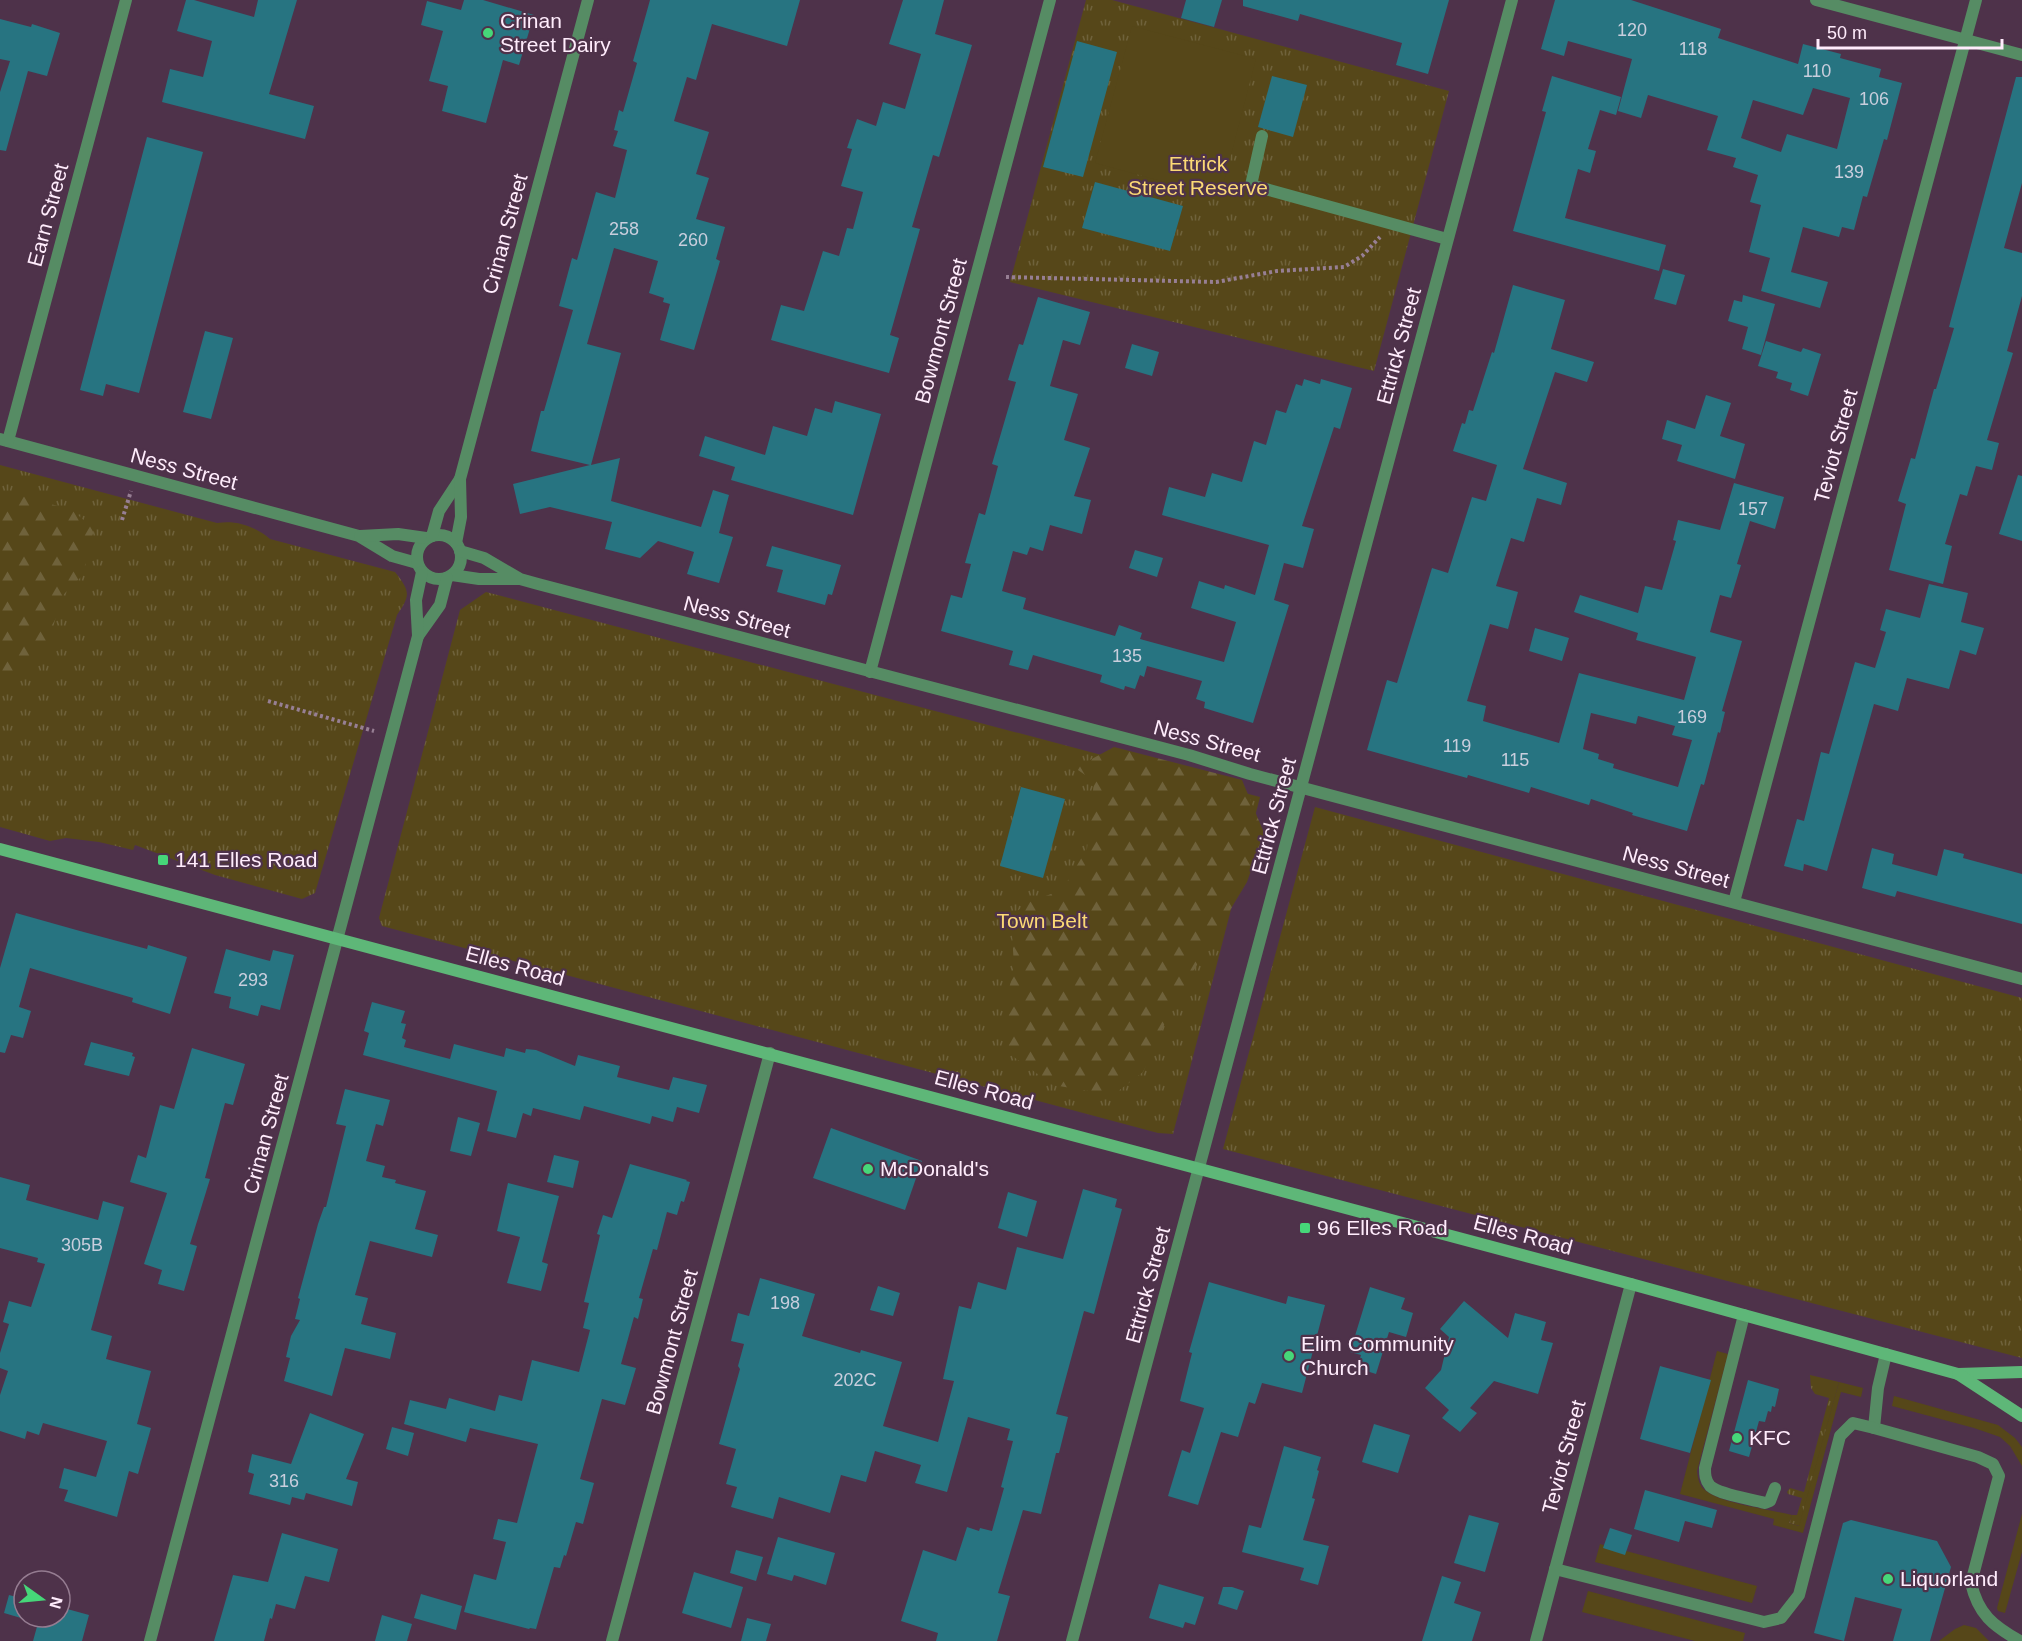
<svg xmlns="http://www.w3.org/2000/svg" width="2022" height="1641" font-family="Arial,sans-serif">
	<style>
		.grass { fill: url(#grass-tufts) }
		.forest { fill: url(#forest-firs) }
		.garden { fill: #564719 }
		.building { fill: #277481; fill-rule: evenodd }
		.lines { fill: none; stroke-linecap: round; stroke-linejoin: round }
		.path { stroke: #977f94; stroke-width: 4; stroke-dasharray: 3 3; stroke-linecap: butt }
		.lane { stroke: #568c64; stroke-width: 12 }
		.street { stroke: #568c64; stroke-width: 12 }
		.secondary { stroke: #5eb778; stroke-width: 12 }
		.poi-dot { fill: #46d779; stroke: #4e324a; stroke-width: 2 }
		.labels { text-anchor: middle; stroke-width: 4.5; stroke-linejoin: round; paint-order: stroke }
		.number-label { font-size: 18px; fill: #c9cedd }
		.poi-label { font-size: 21px; fill: #ffecfc; stroke: #4e324a; text-anchor: start }
		.park-label { font-size: 21px; fill: #fbd975; stroke: #4e324a }
		.street-label { font-size: 21px; fill: #ffecfc; stroke: #4e324a }
	</style>
	<defs>
		<pattern id="grass-tufts" width="24" height="20" patternUnits="userSpaceOnUse" patternTransform="scale(1.5)"><rect width="24" height="20" fill="#564719"/><path d="M3 7l-1-3M5 7V3M7 7l1-3M15 17l-1-3M17 17v-4M19 17l1-3" fill="none" stroke="#6f623b"/></pattern>
		<pattern id="forest-firs" width="22" height="20" patternUnits="userSpaceOnUse" patternTransform="scale(1.5)"><rect width="22" height="20" fill="#564719"/><path d="M5 1l3.5 6h-7zM16 11l3.5 6h-7z" fill="#6f623b"/></pattern>
	</defs>
	<rect width="100%" height="100%" fill="#4e324a"/>
	<!-- grass -->
	<g class="grass">
		<polygon points="1086,0 1112,0 1449,91 1374,371 1010,282"/>
		<path d="M0,465L217,523C237,520 254,526 270,539L395,572C410,591 411,595 397,615L315,893L302,899L215,875L135,845L133,850L99,842L66,838L50,841L0,827Z"/>
		<polygon points="486,592 1260,797 1173,1134 1158,1133 382,926 379,918 460,610"/>
		<polygon points="1315,807 2022,998 2022,1358 1223,1149"/>
		<polygon points="1810,1375 1839,1382 1800,1526 1789,1523 1792,1515 1797,1515 1802,1498 1788,1494 1787,1492 1790,1488 1804,1492 1829,1398 1815,1394 1811,1388"/>
	</g>
	<!-- forest -->
	<g class="forest">
		<polygon points="0,496 22,496 72,510 94,529 83,575 61,597 48,647 20,678 0,683"/>
		<polygon points="1114,747 1242,780 1264,833 1247,882 1174,1003 1143,1072 1113,1095 1053,1085 1007,1052 1003,1016 1014,967 1011,916 1029,902 1062,890 1087,849 1094,781 1075,768"/>
	</g>
	<!-- garden -->
	<g class="garden">
		<polygon points="1132,26 1256,59 1220,197 1095,163"/>
		<path d="M1717,1351L1728,1354L1697,1471C1698,1479 1699,1486 1706,1491C1720,1503 1772,1510 1792,1515L1789,1523L1799,1526L1839,1382L1863,1388L1861,1397L1841,1392L1803,1533L1773,1525L1774,1519L1680,1494Z"/>
		<polygon points="1894,1396 1998,1425 2015,1438 2022,1447 2022,1466 2010,1446 2000,1437 1974,1428 1892,1406"/>
		<polygon points="2022,1514 2022,1552 2005,1613 1998,1611 1997,1608"/>
		<polygon points="1600,1544 1757,1586 1752,1603 1595,1562"/>
		<polygon points="1588,1591 1745,1633 1743,1641 1695,1641 1582,1612"/>
		<polygon points="1964,1625 1976,1628 1989,1641 1939,1641 1955,1629"/>
	</g>
	<!-- building -->
	<g class="building">
		<polygon points="186,0 194,0 254,17 258,0 297,0 269,94 314,106 305,139 162,102 170,69 203,77 212,41 177,31"/>
		<polygon points="464,0 483,0 534,15 519,65 503,60 486,123 442,111 448,86 429,81 443,31 421,25 427,1 461,10"/>
		<polygon points="650,0 800,0 787,46 712,24 696,80 687,77 674,121 709,132 696,174 709,178 696,219 725,227 716,259 720,261 694,350 660,340 670,304 663,302 664,298 649,293 658,261 614,248 587,344 621,353 591,465 620,458 611,501 701,527 713,490 729,495 719,533 733,537 719,583 687,574 694,552 658,541 640,558 605,549 612,522 550,507 520,514 513,484 590,465 531,451 541,411 544,411 573,310 559,306 572,258 577,260 596,192 615,198 627,150 613,146 618,131 614,130 619,110 623,112 637,63 633,61"/>
		<polygon points="903,0 944,0 935,34 972,45 939,157 933,155 912,227 920,229 890,335 899,338 889,373 771,340 781,305 804,311 823,251 839,256 847,228 853,229 863,192 841,186 852,149 847,148 857,119 876,126 883,102 905,109 921,54 889,44"/>
		<polygon points="1186,0 1222,0 1214,27 1181,18"/>
		<polygon points="1243,0 1449,0 1428,74 1396,65 1402,43 1300,14 1298,21 1243,6"/>
		<path d="M1555,0H1631L1721,29L1718,38L1798,64L1803,44L1841,54L1840,58L1881,69L1879,77L1902,83L1887,140L1884,139L1867,197L1863,196L1854,230L1842,227L1839,237L1803,227L1791,272L1828,282L1820,308L1761,291L1770,258L1749,252L1761,205L1750,202L1758,175L1733,167L1736,158L1707,150L1718,116L1648,95L1641,118L1618,111L1632,59L1568,41L1564,56L1541,49ZM1813,88L1850,98L1837,149L1787,134L1781,152L1741,138L1753,100L1803,115Z"/>
		<polygon points="0,19 31,27 32,24 60,33 47,76 28,71 6,151 0,150 0,92 10,61 0,59"/>
		<polygon points="1077,41 1117,52 1083,177 1043,167"/>
		<polygon points="1272,76 1307,85 1293,137 1258,127"/>
		<polygon points="1552,76 1621,97 1616,115 1600,110 1588,149 1596,151 1590,173 1578,169 1565,218 1666,245 1659,271 1513,231 1546,112 1542,111"/>
		<polygon points="2016,77 2022,77 2022,183 2004,248 2022,253 2022,296 2007,351 2013,353 1987,440 1999,443 1992,470 1976,466 1967,496 1960,494 1945,544 1952,546 1943,584 1889,570 1906,504 1898,501 1911,458 1915,459 1934,389 1936,389 1954,328 1949,327"/>
		<polygon points="147,137 203,152 139,393 106,384 103,396 80,390"/>
		<polygon points="1095,182 1183,206 1170,251 1082,228"/>
		<polygon points="1663,269 1685,275 1676,305 1654,299"/>
		<path d="M1513,285L1565,300L1551,349L1594,362L1587,382L1555,372L1523,469L1567,483L1561,505L1537,498L1524,542L1511,538L1496,586L1518,592L1508,629L1490,624L1467,701L1486,706L1483,721L1559,743L1579,673L1684,700L1696,657L1636,640L1638,633L1574,612L1580,595L1638,613L1645,586L1662,590L1676,541L1673,540L1678,520L1720,530L1734,483L1784,497L1775,529L1750,521L1737,564L1741,565L1731,598L1720,595L1710,632L1742,641L1722,711L1725,712L1720,733L1718,732L1704,785L1701,784L1687,831L1632,815L1633,813L1591,799L1589,805L1531,787L1529,793L1468,775L1467,778L1367,750L1387,680L1397,683L1432,568L1448,573L1472,497L1486,501L1497,465L1453,451L1462,423L1465,424L1469,410L1473,411L1492,352L1494,353ZM1591,713L1636,724L1638,716L1675,726L1672,735L1692,740L1678,787L1613,768L1614,764L1598,759L1599,754L1583,749Z"/>
		<polygon points="1743,295 1775,304 1761,355 1742,349 1748,327 1728,321 1734,300 1742,302"/>
		<polygon points="1038,297 1090,312 1080,345 1063,340 1050,386 1078,394 1064,440 1090,448 1074,496 1091,500 1082,534 1050,525 1043,551 1030,547 1027,555 1013,551 1002,591 1026,598 1023,609 1115,636 1119,625 1142,633 1140,639 1224,662 1236,622 1191,608 1199,581 1224,589 1225,585 1255,595 1269,545 1162,515 1169,487 1205,497 1212,473 1242,482 1254,441 1266,445 1276,410 1286,413 1296,384 1302,386 1304,379 1320,384 1321,379 1352,388 1340,429 1334,427 1302,526 1314,529 1303,568 1284,563 1274,600 1289,605 1253,723 1204,708 1205,702 1196,699 1202,681 1147,666 1144,677 1140,675 1135,689 1125,686 1124,690 1100,682 1102,675 1033,655 1028,670 1009,665 1013,651 941,631 951,595 962,598 971,564 965,563 979,513 985,515 998,466 992,464 1016,382 1008,380 1019,344 1023,345"/>
		<polygon points="205,331 233,338 211,419 183,412"/>
		<polygon points="1766,341 1801,352 1803,348 1821,354 1808,396 1790,390 1792,383 1776,378 1778,372 1758,366"/>
		<polygon points="1132,344 1159,352 1152,376 1125,368"/>
		<polygon points="1706,395 1731,403 1720,436 1745,444 1735,479 1677,461 1682,445 1662,439 1667,420 1695,429"/>
		<polygon points="835,401 881,414 853,515 731,480 735,467 699,456 705,436 765,455 773,426 807,436 815,408 832,413"/>
		<polygon points="2018,475 2022,476 2022,541 1999,534"/>
		<polygon points="772,546 841,565 832,595 828,594 825,605 777,592 783,570 766,566"/>
		<polygon points="1135,550 1163,558 1157,577 1129,568"/>
		<polygon points="1929,584 1968,593 1961,622 1984,628 1976,655 1960,650 1949,689 1907,678 1898,711 1874,704 1827,871 1804,864 1803,871 1784,866 1797,819 1804,821 1821,752 1829,754 1855,662 1875,668 1886,632 1880,630 1886,609 1920,618"/>
		<polygon points="1535,628 1569,638 1562,661 1529,651"/>
		<polygon points="1021,787 1065,799 1043,878 1000,866"/>
		<polygon points="1872,848 1894,854 1892,864 1937,876 1944,849 1964,854 1963,858 2022,874 2022,924 1897,891 1895,897 1862,888"/>
		<polygon points="16,913 80,931 147,949 148,945 187,957 170,1014 132,1002 133,998 30,968 19,1007 31,1011 23,1038 11,1035 5,1053 0,1052 0,968"/>
		<polygon points="226,949 270,961 273,950 294,955 280,1010 261,1005 258,1016 229,1008 231,997 214,993"/>
		<polygon points="372,1002 405,1011 401,1023 406,1024 402,1038 406,1040 404,1047 450,1059 454,1044 504,1057 506,1048 525,1053 526,1049 536,1050 575,1066 578,1055 620,1066 617,1077 669,1090 673,1077 707,1085 699,1113 677,1107 673,1122 652,1116 650,1124 584,1106 580,1120 533,1108 531,1116 523,1113 516,1138 487,1131 497,1091 363,1055 369,1033 364,1031"/>
		<polygon points="91,1042 133,1053 132,1056 135,1057 129,1076 84,1065"/>
		<polygon points="192,1048 245,1064 233,1105 225,1103 205,1178 210,1179 190,1244 197,1246 184,1291 158,1284 162,1270 144,1264 167,1193 130,1182 138,1155 146,1158 160,1105 174,1109"/>
		<polygon points="345,1089 390,1100 383,1126 376,1124 366,1161 385,1166 382,1177 396,1180 395,1183 426,1191 415,1229 438,1235 432,1257 370,1241 355,1295 368,1298 361,1324 396,1333 390,1359 345,1348 332,1396 284,1381 290,1358 286,1357 291,1336 300,1320 295,1319 300,1299 298,1298 318,1224 324,1207 326,1207 346,1126 336,1124"/>
		<polygon points="458,1117 480,1123 471,1156 450,1151"/>
		<polygon points="831,1128 922,1161 905,1210 813,1178"/>
		<polygon points="554,1155 579,1161 573,1188 547,1182"/>
		<polygon points="630,1164 687,1180 686,1181 690,1182 684,1202 681,1201 677,1215 667,1212 657,1250 653,1249 639,1298 643,1299 638,1319 634,1317 621,1364 636,1368 625,1405 602,1399 580,1479 594,1483 583,1524 576,1522 566,1556 564,1555 560,1568 554,1567 536,1629 530,1628 529,1629 464,1612 474,1574 496,1580 506,1542 493,1539 498,1519 517,1523 538,1444 470,1428 466,1442 404,1424 410,1400 446,1409 449,1398 495,1411 499,1395 522,1401 532,1360 579,1372 590,1330 583,1328 589,1303 584,1302 600,1235 597,1234 603,1215 612,1218"/>
		<polygon points="0,1177 30,1185 26,1200 98,1220 103,1201 124,1207 91,1330 112,1336 106,1359 151,1371 137,1424 151,1428 138,1474 129,1471 117,1517 64,1501 68,1490 59,1488 64,1468 96,1477 107,1441 43,1423 39,1435 27,1431 25,1439 0,1431 0,1395 8,1371 0,1368 0,1353 9,1324 3,1322 9,1301 31,1307 45,1264 37,1262 38,1258 0,1248"/>
		<polygon points="508,1183 559,1196 542,1262 548,1264 541,1291 507,1283 520,1237 497,1231"/>
		<polygon points="1083,1189 1117,1199 1115,1207 1122,1209 1094,1314 1084,1311 1056,1414 1068,1417 1059,1453 1056,1453 1041,1514 1023,1510 998,1593 1010,1596 997,1641 936,1641 938,1633 901,1621 923,1550 956,1561 967,1527 979,1531 980,1528 992,1531 1004,1488 1001,1487 1013,1441 1007,1440 1010,1429 968,1417 947,1492 915,1483 921,1465 875,1451 866,1482 841,1475 830,1513 779,1497 773,1519 731,1507 737,1487 726,1484 736,1449 719,1444 740,1369 738,1366 744,1344 731,1341 738,1313 749,1316 760,1278 815,1294 802,1336 860,1353 861,1350 902,1362 883,1426 938,1442 954,1381 943,1379 959,1306 971,1309 978,1282 1006,1290 1017,1247 1063,1259"/>
		<polygon points="1008,1192 1037,1201 1027,1237 998,1228"/>
		<polygon points="1209,1282 1286,1304 1288,1296 1325,1305 1302,1393 1262,1383 1255,1404 1249,1402 1238,1437 1221,1432 1198,1505 1168,1496 1182,1450 1190,1453 1204,1408 1180,1401 1192,1353 1189,1352"/>
		<polygon points="878,1286 900,1293 893,1316 870,1310"/>
		<polygon points="1370,1287 1405,1298 1401,1309 1413,1313 1406,1337 1389,1332 1376,1374 1357,1368 1361,1355 1350,1352"/>
		<polygon points="1464,1301 1508,1338 1515,1313 1546,1322 1541,1340 1553,1343 1538,1394 1494,1381 1470,1408 1477,1413 1460,1432 1442,1418 1449,1410 1425,1388 1441,1370 1449,1337 1440,1329"/>
		<polygon points="1660,1366 1711,1380 1690,1453 1640,1439"/>
		<polygon points="1748,1380 1779,1389 1775,1407 1772,1406 1771,1412 1768,1411 1765,1422 1759,1421 1749,1457 1729,1451"/>
		<polygon points="310,1413 364,1434 346,1479 358,1482 352,1506 306,1493 304,1500 292,1497 290,1505 249,1494 254,1474 248,1472 252,1454 291,1464"/>
		<polygon points="1374,1424 1410,1435 1398,1473 1362,1462"/>
		<polygon points="392,1427 414,1433 408,1456 386,1449"/>
		<polygon points="1284,1446 1321,1457 1317,1470 1319,1471 1312,1498 1315,1499 1303,1540 1329,1546 1318,1585 1300,1580 1304,1568 1242,1552 1249,1525 1261,1528"/>
		<polygon points="1645,1490 1717,1510 1712,1528 1685,1521 1679,1542 1634,1529"/>
		<polygon points="1469,1515 1499,1523 1485,1572 1454,1563"/>
		<polygon points="1851,1520 1937,1541 1951,1567 1930,1641 1893,1641 1902,1609 1855,1597 1844,1641 1814,1633 1843,1523"/>
		<polygon points="1610,1528 1632,1535 1625,1555 1603,1548"/>
		<polygon points="282,1533 338,1549 329,1582 305,1576 295,1609 276,1604 272,1619 270,1618 264,1641 214,1641 233,1575 268,1582"/>
		<polygon points="778,1537 835,1553 826,1585 794,1575 792,1581 767,1574"/>
		<polygon points="736,1550 763,1557 756,1581 730,1573"/>
		<polygon points="694,1572 743,1587 731,1628 682,1613"/>
		<polygon points="1442,1576 1461,1582 1454,1603 1481,1612 1472,1641 1422,1641"/>
		<polygon points="1159,1584 1204,1597 1195,1625 1185,1622 1183,1628 1149,1618"/>
		<polygon points="1223,1587 1232,1587 1244,1591 1237,1610 1218,1604"/>
		<polygon points="421,1594 462,1606 456,1630 414,1618"/>
		<polygon points="9,1595 24,1599 24,1617 60,1617 60,1607 89,1615 82,1641 33,1641 38,1623 4,1613"/>
		<polygon points="382,1615 412,1624 407,1641 375,1641"/>
		<polygon points="747,1618 771,1624 766,1641 741,1641"/>
	</g>
	<g class="lines">
		<!-- path -->
		<g class="path">
			<polyline points="1006,277 1216,282 1277,271 1344,267 1362,256 1380,237"/>
			<polyline points="122,520 131,491"/>
			<polyline points="268,701 374,731"/>
		</g>
		<!-- lane -->
		<g class="lane">
			<polyline points="1262,136 1251,185 1447,239"/>
			<path d="M1744,1315L1705,1468C1705,1474 1705,1480 1710,1486C1720,1495 1752,1499 1765,1503L1770,1501L1775,1488"/>
			<path d="M1886,1354L1878,1388L1874,1428L1978,1457L1993,1464L1999,1476L1971,1583C1978,1614 1993,1626 2020,1641"/>
			<polyline points="1555,1569 1764,1622 1781,1618 1799,1595 1840,1436 1853,1423 1874,1428"/>
		</g>
		<!-- street -->
		<g class="street">
			<polyline points="1816,0 2022,55"/>
			<polyline points="0,439 359,536 392,556 417,563"/>
			<polyline points="8,441 126,0"/>
			<circle cx="439" cy="557" r="22"/>
			<polyline points="360,536 398,534 426,538"/>
			<polyline points="432,536 439,511 460,479"/>
			<polyline points="456,543 461,517 460,479 588,0"/>
			<polyline points="460,551 484,558 520,579 538,584 1189,755 1250,774 2022,979"/>
			<polyline points="452,575 479,579 519,579"/>
			<polyline points="418,636 440,605 447,578"/>
			<polyline points="870,672 1050,0"/>
			<polyline points="1734,902 1976,0"/>
			<polyline points="150,1641 418,636 416,600 422,572"/>
			<polyline points="612,1641 770,1053"/>
			<polyline points="1072,1641 1512,0"/>
			<polyline points="1536,1641 1631,1284"/>
		</g>
		<!-- secondary -->
		<g class="secondary">
			<polyline points="0,849 1631,1284 1958,1374 2022,1372"/>
			<polyline points="1958,1374 2022,1416"/>
		</g>
	</g>
	<!-- markers -->
	<g class="poi-dot">
		<circle cx="488" cy="33" r="6"/>
		<rect x="157" y="854" width="12" height="12" rx="3"/>
		<circle cx="868" cy="1169" r="6"/>
		<rect x="1299" y="1222" width="12" height="12" rx="3"/>
		<circle cx="1289" cy="1356" r="6"/>
		<circle cx="1737" cy="1438" r="6"/>
		<circle cx="1888" cy="1579" r="6"/>
	</g>
	<g class="labels">
		<!-- number labels -->
		<g class="number-label">
			<text x="1632" y="36">120</text>
			<text x="1693" y="55">118</text>
			<text x="1817" y="77">110</text>
			<text x="1874" y="105">106</text>
			<text x="1849" y="178">139</text>
			<text x="624" y="235">258</text>
			<text x="693" y="246">260</text>
			<text x="1753" y="515">157</text>
			<text x="1127" y="662">135</text>
			<text x="1692" y="723">169</text>
			<text x="1457" y="752">119</text>
			<text x="1515" y="766">115</text>
			<text x="253" y="986">293</text>
			<text x="82" y="1251">305B</text>
			<text x="785" y="1309">198</text>
			<text x="855" y="1386">202C</text>
			<text x="284" y="1487">316</text>
		</g>
		<!-- poi labels -->
		<g class="poi-label">
			<text x="500" y="28">Crinan<tspan x="500" dy="24">Street Dairy</tspan></text>
			<text x="175" y="867">141 Elles Road</text>
			<text x="880" y="1176">McDonald's</text>
			<text x="1317" y="1235">96 Elles Road</text>
			<text x="1301" y="1351">Elim Community<tspan x="1301" dy="24">Church</tspan></text>
			<text x="1749" y="1445">KFC</text>
			<text x="1900" y="1586">Liquorland</text>
		</g>
		<!-- park labels -->
		<g class="park-label">
			<text x="1198" y="171">Ettrick<tspan x="1198" dy="24">Street Reserve</tspan></text>
			<text x="1042" y="928">Town Belt</text>
		</g>
		<!-- street labels -->
		<g class="street-label">
			<text transform="translate(48 215) rotate(-75)" y="7">Earn Street</text>
			<text transform="translate(505 234) rotate(-75)" y="7">Crinan Street</text>
			<text transform="translate(941 331) rotate(-75)" y="7">Bowmont Street</text>
			<text transform="translate(1399 346) rotate(-75)" y="7">Ettrick Street</text>
			<text transform="translate(1836 446) rotate(-75)" y="7">Teviot Street</text>
			<text transform="translate(184 469) rotate(15)" y="7">Ness Street</text>
			<text transform="translate(737 617) rotate(15)" y="7">Ness Street</text>
			<text transform="translate(1207 741) rotate(15)" y="7">Ness Street</text>
			<text transform="translate(1274 816) rotate(-75)" y="7">Ettrick Street</text>
			<text transform="translate(1676 867) rotate(15)" y="7">Ness Street</text>
			<text transform="translate(515 966) rotate(15)" y="7">Elles Road</text>
			<text transform="translate(984 1090) rotate(15)" y="7">Elles Road</text>
			<text transform="translate(266 1134) rotate(-75)" y="7">Crinan Street</text>
			<text transform="translate(1523 1235) rotate(15)" y="7">Elles Road</text>
			<text transform="translate(1148 1285) rotate(-75)" y="7">Ettrick Street</text>
			<text transform="translate(672 1342) rotate(-75)" y="7">Bowmont Street</text>
			<text transform="translate(1564 1457) rotate(-75)" y="7">Teviot Street</text>
		</g>
	</g>
	<!-- north arrow -->
	<g transform="translate(42 1599) rotate(105)"><circle r="28" fill="#4e324a" stroke="#957c91" stroke-width="1.5"/>
	<path d="M0-4.5L10 22L0 15L-10 22Z" fill="#46d779"/>
	<text y="-9" font-size="16" font-weight="bold" text-anchor="middle" fill="#ffecfc">N</text>
	</g>
	<!-- scale -->
	<path d="M1818 39v9h184v-9" fill="none" stroke="#ffecfc" stroke-width="3"/>
	<text x="1827" y="39" font-size="18" fill="#ffecfc" stroke="#4e324a" stroke-width="4.5" paint-order="stroke">50 m</text>
</svg>
